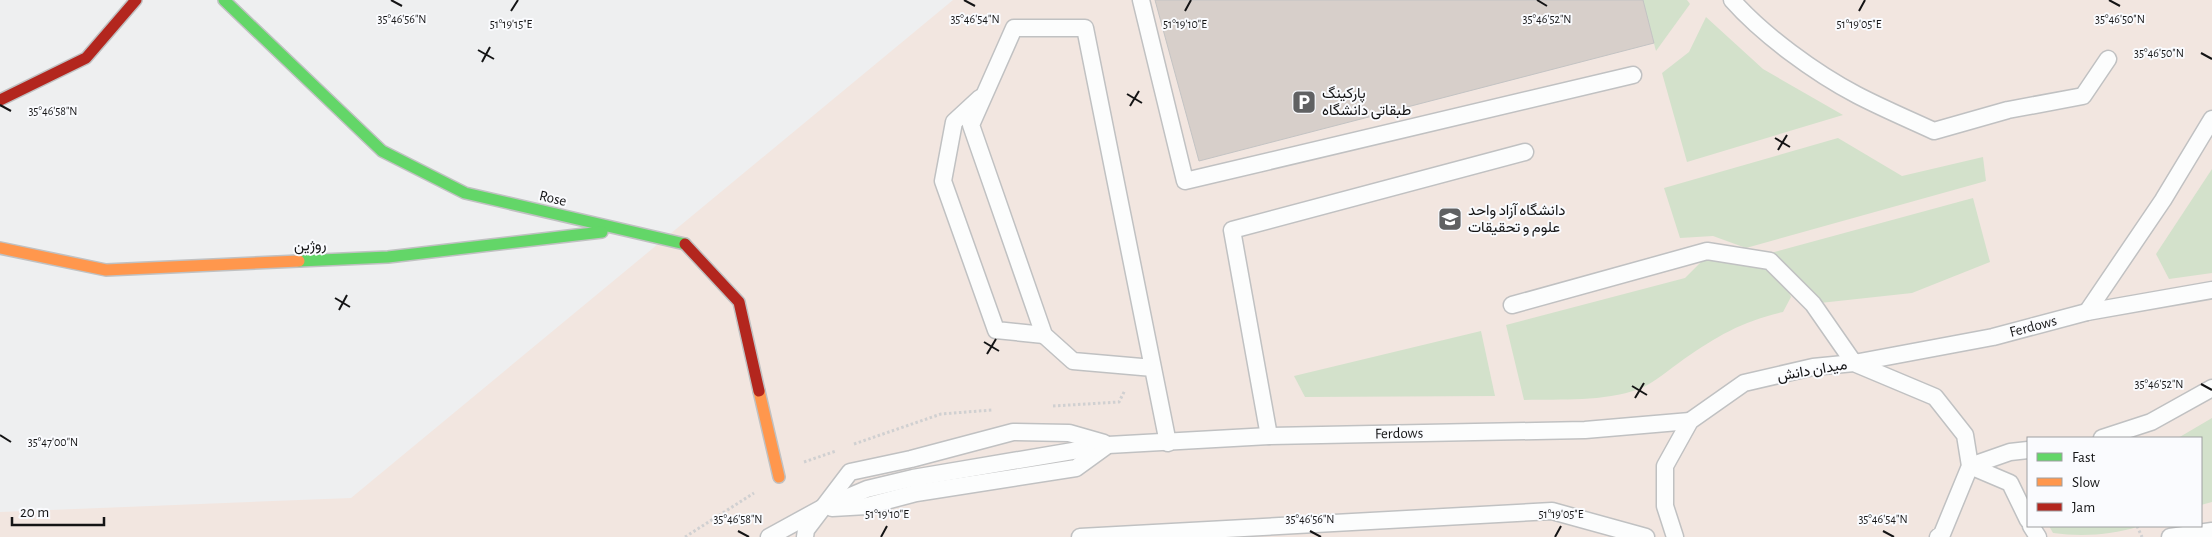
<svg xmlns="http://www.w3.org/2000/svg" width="2212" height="537" font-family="'Alegreya Sans',Vazirmatn,sans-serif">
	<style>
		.education { fill: #f2e6e0; fill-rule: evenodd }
		.green { fill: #d3e1cb }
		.building { fill: #d7cfca; stroke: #c3c3c3 }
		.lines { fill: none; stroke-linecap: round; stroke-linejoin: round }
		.lane-casing { stroke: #c0c1c2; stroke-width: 19 }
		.fast-casing { stroke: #c0c1c2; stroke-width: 14 }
		.slow-casing { stroke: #c0c1c2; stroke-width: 14 }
		.jam-casing { stroke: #c0c1c2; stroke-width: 14 }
		.path { stroke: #d0d0d1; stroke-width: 3; stroke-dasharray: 2.5 2.5; stroke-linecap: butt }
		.lane { stroke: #fcfdfd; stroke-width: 16 }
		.fast { stroke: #63d668; stroke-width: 11 }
		.slow { stroke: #ff974d; stroke-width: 11 }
		.jam { stroke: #b3261e; stroke-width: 11 }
		.ticks { fill: none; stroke: #141415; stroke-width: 2 }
		.labels { text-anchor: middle; stroke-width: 4; stroke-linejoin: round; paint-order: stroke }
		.poi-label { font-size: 15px; fill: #141415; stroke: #fafbfe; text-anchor: start }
		.street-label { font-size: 15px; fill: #141415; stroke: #fafbfe }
		.ticks-label { font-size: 12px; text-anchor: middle; fill: #141415; stroke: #fafbfe; stroke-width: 4; stroke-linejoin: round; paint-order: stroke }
	</style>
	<rect width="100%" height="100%" fill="#eeeff0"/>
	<!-- education -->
	<path class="education" d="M953,0H2212V537H0V512L351,498ZM2028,438H2201V526H2028Z"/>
	<!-- green -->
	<g class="green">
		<polygon points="1642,0 1687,0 1690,4 1656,51"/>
		<polygon points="1706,17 1763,69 1843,115 1687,162 1662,73 1689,52"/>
		<polygon points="1838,138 1902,176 1983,157 1986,181 1746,248 1713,236 1680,238 1664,188"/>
		<polygon points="2212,169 2212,273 2169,279 2156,254"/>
		<polygon points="1973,198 1990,262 1912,293 1820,303 1767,254"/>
		<path d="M1729,258C1755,263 1781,270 1791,297L1783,312C1743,321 1717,336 1684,359C1670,369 1654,383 1639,389C1603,402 1562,399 1524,400L1506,325L1685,278L1704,259Z"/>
		<polygon points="1481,331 1495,396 1305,397 1294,376"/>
		<polygon points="2212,418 2212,502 2201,505 2201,438 2178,438"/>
		<path d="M2049,526H2140C2112,535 2082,537 2053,533Z"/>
	</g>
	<!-- building -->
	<polygon class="building" points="1155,0 1643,0 1654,43 1199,161"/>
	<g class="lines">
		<!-- lane casing -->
		<g class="lane-casing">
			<g id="lane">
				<polyline points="1141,0 1185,181 1633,75"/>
				<path d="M1732,0C1763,35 1815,73 1857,95C1882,108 1908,119 1934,131L2008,110L2083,96L2108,59"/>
				<polyline points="980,98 954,122 943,181 996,330 1044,335"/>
				<polyline points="1512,305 1707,251 1770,261 1813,304 1854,363 1993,337 2087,312 2212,290"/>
				<polyline points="2087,312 2163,200 2212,119"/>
				<polyline points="1153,368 1073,361 1044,335 971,125 1014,28 1085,28 1168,443"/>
				<polyline points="1269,436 1232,230 1525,152"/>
				<polyline points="2102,438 2151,422 2212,388"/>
				<polyline points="1970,466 2010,483 2028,520"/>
				<polyline points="1970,466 2010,452 2028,450"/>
				<polyline points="832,508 867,506 916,493 1076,468 1105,447"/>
				<polyline points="2031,526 2038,537"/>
				<polyline points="769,537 822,508 867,489 913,478 1108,445 1269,436 1585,430 1690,421"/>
				<polyline points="805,537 806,530 850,472 911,459 1013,432 1069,433 1104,443"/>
				<polyline points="1080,537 1552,511 1646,537"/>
				<polyline points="1675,537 1665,506 1665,466 1690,421 1744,383 1813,367 1854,363 1935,397 1965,435 1970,466 1942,534 1938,537"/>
				<polyline points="2170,537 2212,531"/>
			</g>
		</g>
		<!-- fast casing -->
		<g class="fast-casing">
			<g id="fast">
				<polyline points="224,0 382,151 465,193 685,244"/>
				<polyline points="299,261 388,257 602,232"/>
			</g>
		</g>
		<!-- slow casing -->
		<g class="slow-casing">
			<g id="slow">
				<polyline points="0,248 106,270 299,261"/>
				<polyline points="759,391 779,477"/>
			</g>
		</g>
		<!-- jam casing -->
		<g class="jam-casing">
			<g id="jam">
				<polyline points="0,100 86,58 136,0"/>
				<polyline points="685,244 739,302 759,391"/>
			</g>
		</g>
		<!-- path -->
		<g class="path">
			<polyline points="1053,406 1119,402 1125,390"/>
			<polyline points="854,444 941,414 992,410"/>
			<polyline points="804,462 836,451"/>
			<polyline points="2137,526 2142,537"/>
			<polyline points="685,537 754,493"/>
		</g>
		<!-- lane -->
		<use href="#lane" class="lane"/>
		<!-- fast -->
		<use href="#fast" class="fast"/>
		<!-- slow -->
		<use href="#slow" class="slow"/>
		<!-- jam -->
		<use href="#jam" class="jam"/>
	</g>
	<!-- ticks -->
	<path class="ticks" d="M391,0L402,6M964,0L975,6M1537,0L1547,6M2109,0L2120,6M511,11L518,0M1185,11L1191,0M1859,11L1865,0M478,50L494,59M2201,53L2212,59M482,62L490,47M1127,94L1142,103M0,105L11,111M1130,106L1139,91M1775,138L1790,147M1778,150L1787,135M335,298L350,307M339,310L347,295M984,342L999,351M987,354L996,339M2201,384L2212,390M1632,386L1647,395M1635,398L1644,383M0,435L11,442M738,531L749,537M1310,531L1321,537M1883,531L1894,537M881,537L887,526M1555,537L1561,526"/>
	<!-- icons -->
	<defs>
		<g id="parking-square" transform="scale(1.25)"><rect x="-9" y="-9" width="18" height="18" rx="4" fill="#606162" stroke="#fafbfe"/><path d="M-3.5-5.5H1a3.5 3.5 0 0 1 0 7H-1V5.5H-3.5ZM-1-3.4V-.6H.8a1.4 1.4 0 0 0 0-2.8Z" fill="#fff"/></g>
		<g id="university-square" transform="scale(1.25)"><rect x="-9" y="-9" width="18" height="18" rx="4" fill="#606162" stroke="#fafbfe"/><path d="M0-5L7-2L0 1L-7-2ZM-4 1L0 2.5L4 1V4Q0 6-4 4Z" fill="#fff"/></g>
	</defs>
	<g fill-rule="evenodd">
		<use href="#parking-square" x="1304" y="102"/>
		<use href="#university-square" x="1450" y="219"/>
	</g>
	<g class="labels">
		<!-- poi labels -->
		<g class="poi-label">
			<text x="1322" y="98">پارکینگ<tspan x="1322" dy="17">طبقاتی دانشگاه</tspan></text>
			<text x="1468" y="215">دانشگاه آزاد واحد<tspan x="1468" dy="17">علوم و تحقیقات</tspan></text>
		</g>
		<!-- street labels -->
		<g class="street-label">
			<text transform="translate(553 198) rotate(13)" y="5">Rose</text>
			<text transform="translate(310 245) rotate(-3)" y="5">روژین</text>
			<text transform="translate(2033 326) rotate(-15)" y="5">Ferdows</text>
			<text transform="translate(1812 370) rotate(-10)" y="5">میدان دانش</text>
			<text transform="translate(1399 433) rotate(-1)" y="5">Ferdows</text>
		</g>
	</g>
	<g class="ticks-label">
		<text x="975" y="23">35°46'54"N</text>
		<text x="1547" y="23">35°46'52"N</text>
		<text x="2120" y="23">35°46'50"N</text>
		<text x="402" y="23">35°46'56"N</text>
		<text x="511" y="28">51°19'15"E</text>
		<text x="1185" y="28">51°19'10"E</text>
		<text x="1859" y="28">51°19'05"E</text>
		<text x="2159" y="57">35°46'50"N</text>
		<text x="53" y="115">35°46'58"N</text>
		<text x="2159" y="388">35°46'52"N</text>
		<text x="53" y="446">35°47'00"N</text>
		<text x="887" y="518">51°19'10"E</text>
		<text x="1561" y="518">51°19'05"E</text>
		<text x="738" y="523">35°46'58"N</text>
		<text x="1310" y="523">35°46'56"N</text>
		<text x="1883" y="523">35°46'54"N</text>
	</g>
	<!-- legend -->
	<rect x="2027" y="437" width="175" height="90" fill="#fafbfe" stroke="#9e9fa1"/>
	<rect x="2037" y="453" width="25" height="8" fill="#63d668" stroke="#9e9fa1"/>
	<text x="2072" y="462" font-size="15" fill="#141415">Fast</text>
	<rect x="2037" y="478" width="25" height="8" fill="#ff974d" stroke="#9e9fa1"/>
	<text x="2072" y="487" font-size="15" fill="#141415">Slow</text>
	<rect x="2037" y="503" width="25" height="8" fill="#b3261e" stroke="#9e9fa1"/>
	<text x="2072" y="512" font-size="15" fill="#141415">Jam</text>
	<!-- scale -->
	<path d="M12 517v8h92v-8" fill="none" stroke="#141415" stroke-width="2.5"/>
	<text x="20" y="517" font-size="15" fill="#141415" stroke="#fafbfe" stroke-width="4" paint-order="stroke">20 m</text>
</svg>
